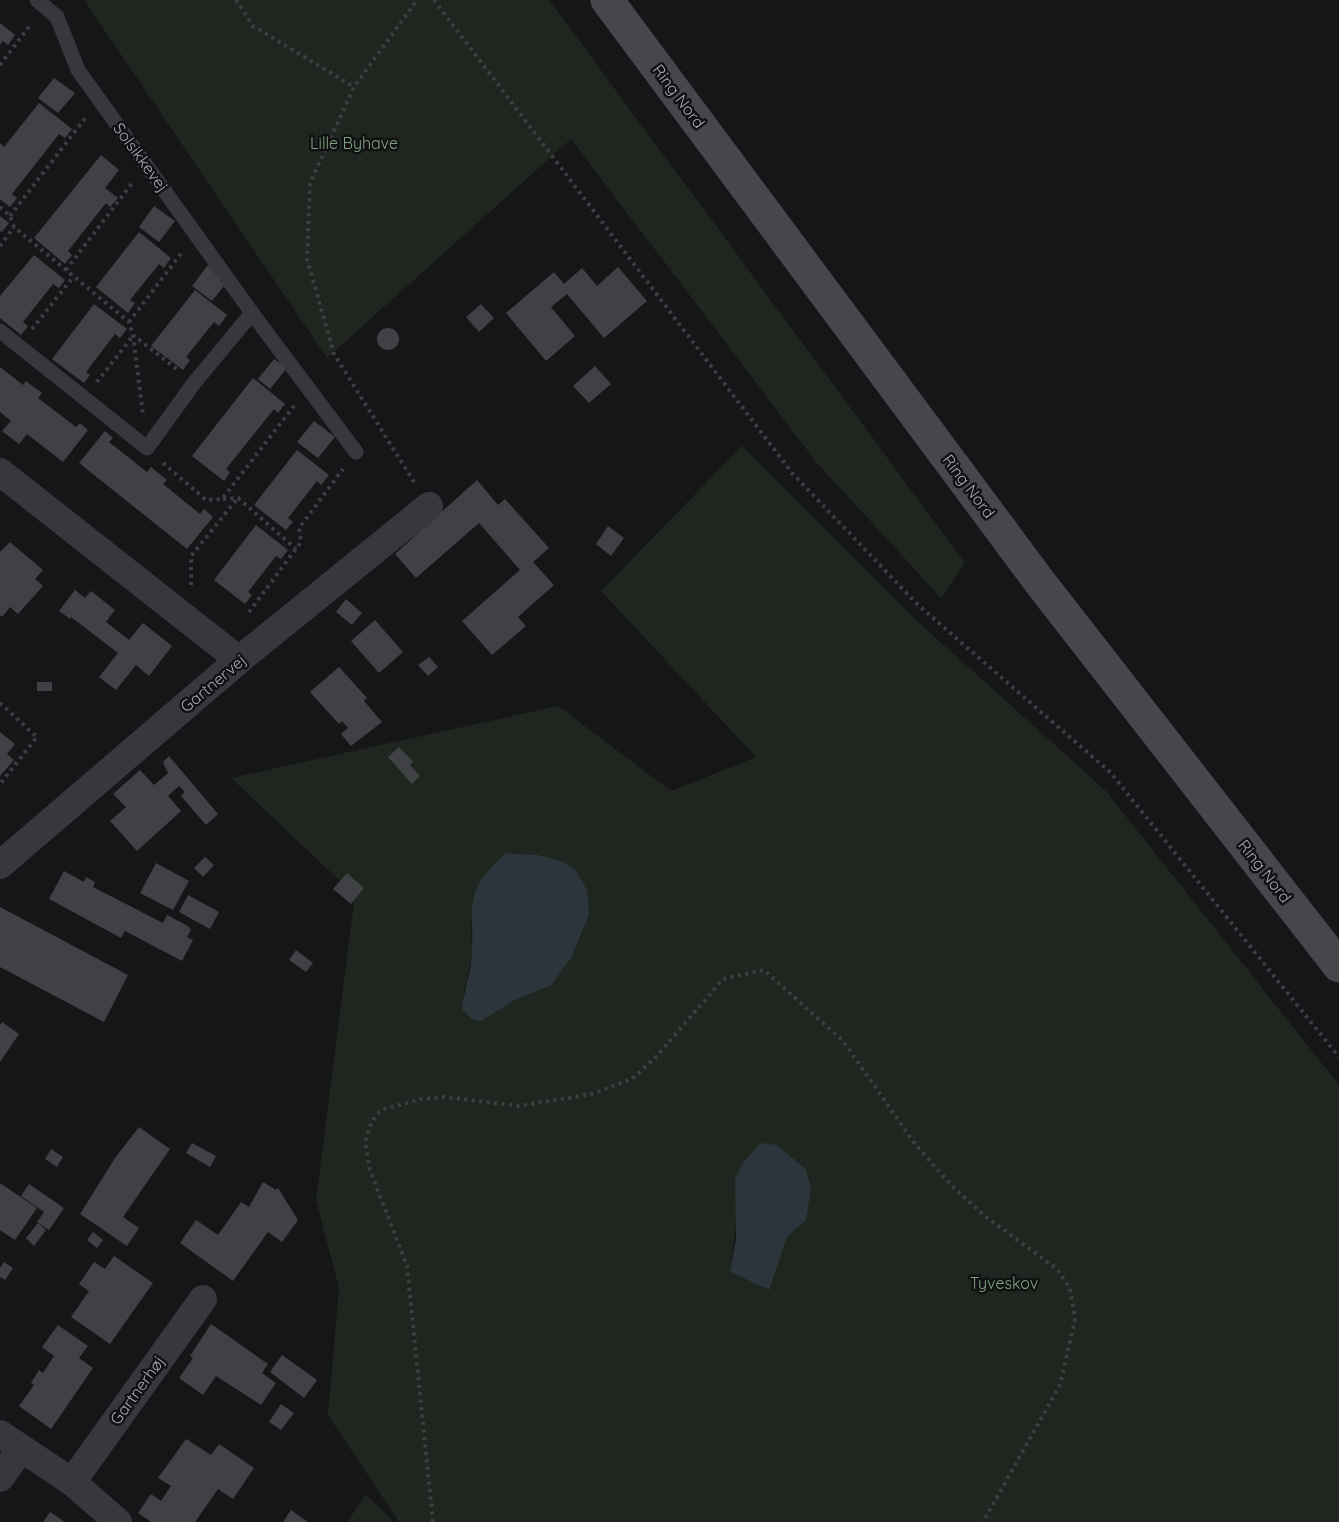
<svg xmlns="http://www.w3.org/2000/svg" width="1339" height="1522" font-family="Quicksand,sans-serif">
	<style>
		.green { fill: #1e261f; fill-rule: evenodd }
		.water { fill: #2c353c }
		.building { fill: #404145 }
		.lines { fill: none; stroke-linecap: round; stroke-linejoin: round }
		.path { stroke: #3d3f44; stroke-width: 4; stroke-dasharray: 3 4.5; stroke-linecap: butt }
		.lane { stroke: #37383d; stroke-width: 15 }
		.street { stroke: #37383d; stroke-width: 28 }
		.secondary { stroke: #45474d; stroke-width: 33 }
		.labels { text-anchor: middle; stroke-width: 5; stroke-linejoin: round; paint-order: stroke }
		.street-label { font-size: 16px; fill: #a8adb8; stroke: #111113 }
		.park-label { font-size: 16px; fill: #7fa381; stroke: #111113 }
	</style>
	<rect width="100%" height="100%" fill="#161618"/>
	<!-- green -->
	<g class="green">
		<polygon points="84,0 549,0 965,563 941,598 817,463 571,139 327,358"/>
		<path d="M742,446L916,620L1106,791L1339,1085V1522H399L328,1415L339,1288L316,1200L355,895L231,778L558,706L671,791L756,757L601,591ZM506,853L538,855L561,861L589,915L572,956L552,985L513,1001L480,1022L463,997L472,955L471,924ZM777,1145L806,1169V1220L787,1237L768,1290L730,1272L736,1223Z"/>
		<polygon points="366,1495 391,1519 391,1522 347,1522"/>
	</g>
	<!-- water -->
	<g class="water">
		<path d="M506,853L538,855L561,861L576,870L587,890L589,915L572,956L552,985L513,1001L480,1022L472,1019L462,1009C464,990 471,972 472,953C474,900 463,893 506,853Z"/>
		<polygon points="761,1143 777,1145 806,1169 811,1188 806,1220 787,1237 769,1290 730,1272 736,1239 735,1178 744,1161"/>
	</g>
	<!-- building -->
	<g class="building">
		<polygon points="0,23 15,35 8,45 3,41 0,45"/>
		<polygon points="54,78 75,93 58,113 38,98"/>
		<polygon points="39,103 72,129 65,138 59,134 12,194 17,198 10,207 0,199 0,143 4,147"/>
		<polygon points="101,155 119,170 105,188 118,198 110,207 106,203 68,251 72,255 65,264 34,238"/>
		<polygon points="154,206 175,221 159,242 139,227"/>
		<polygon points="0,216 9,223 2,232 0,231"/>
		<polygon points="139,232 171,258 164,268 159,264 130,300 135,303 128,313 96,287"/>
		<polygon points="34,255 65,280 59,288 53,284 23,322 28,326 21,335 0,318 0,296"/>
		<polygon points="208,265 228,281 212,301 192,286"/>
		<polygon points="618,267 647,301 604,338 567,294 551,307 575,336 546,361 506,313 554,272 564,284 582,268 597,286"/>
		<polygon points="195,290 227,315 219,326 214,322 186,357 190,360 183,370 151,346"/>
		<polygon points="94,304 127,329 120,338 115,334 86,372 90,375 84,383 52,359"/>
		<polygon points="481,304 494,318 479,332 466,317"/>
		<circle cx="388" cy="339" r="11"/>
		<polygon points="274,359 287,368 270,389 258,379"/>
		<polygon points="595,366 611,384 589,403 573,386"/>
		<polygon points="0,367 23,385 26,381 42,393 38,398 76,427 80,423 88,430 63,462 27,434 19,444 2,431 11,421 0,412"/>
		<polygon points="253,378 285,404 278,413 274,409 226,469 230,472 224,481 192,456"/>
		<polygon points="314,421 335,437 318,458 297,442"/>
		<polygon points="105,431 113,438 109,442 147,472 151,467 167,480 163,484 200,514 204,509 213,517 187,549 79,463"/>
		<polygon points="297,450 329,475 321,485 317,481 288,518 293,522 286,530 254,505"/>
		<polygon points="477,480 498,505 505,499 549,548 533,562 554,585 518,617 526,626 492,655 462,621 520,570 479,523 416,578 395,554"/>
		<polygon points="256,525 288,550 281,559 276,556 248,592 252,595 245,604 214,580"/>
		<polygon points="608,526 624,538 611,556 596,544"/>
		<polygon points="10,542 43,570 35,579 43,586 18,614 10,607 2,617 0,615 0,552"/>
		<polygon points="75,590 85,598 91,591 115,610 106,622 129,640 143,623 172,646 149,676 136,665 116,690 99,677 118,653 71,617 70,619 59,611"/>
		<polygon points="346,599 362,613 352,625 336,612"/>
		<polygon points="375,620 403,652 379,673 351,641"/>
		<polygon points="429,657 438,667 428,676 418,665"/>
		<polygon points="339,667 367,698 364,701 382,722 351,746 341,734 348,728 342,721 339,724 310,692"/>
		<rect x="37" y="682" width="15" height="9"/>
		<polygon points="0,732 15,744 7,754 14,760 0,776"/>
		<polygon points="399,747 413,762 410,765 420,776 412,784 388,757"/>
		<polygon points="169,756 218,814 206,825 181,796 185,792 179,786 168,796 181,811 137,851 110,821 126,807 113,794 140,770 154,785 168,773 163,762"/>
		<polygon points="205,857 214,865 203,877 194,868"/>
		<polygon points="156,863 189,881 173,910 140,893"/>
		<polygon points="64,871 84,882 86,877 95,882 93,887 163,923 167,915 188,926 191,930 187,937 193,940 182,961 125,931 121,938 49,899"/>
		<polygon points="347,873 364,888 351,904 333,889"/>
		<polygon points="188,895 219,912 210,929 179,912"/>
		<polygon points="0,907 128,975 104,1022 0,967"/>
		<polygon points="296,950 313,963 306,972 289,960"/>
		<polygon points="2,1022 19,1034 0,1062 0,1025"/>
		<polygon points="139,1127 170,1149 123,1217 139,1228 127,1246 80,1214 115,1158"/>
		<polygon points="192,1143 216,1156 210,1167 186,1153"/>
		<polygon points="51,1149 63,1157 57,1167 45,1159"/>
		<polygon points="263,1182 276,1190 278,1188 298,1220 282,1242 268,1232 233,1281 180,1243 196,1220 218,1235 241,1202 249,1207"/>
		<polygon points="0,1183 37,1208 15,1240 0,1230"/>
		<polygon points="29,1184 64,1208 49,1230 37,1222 44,1212 21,1196"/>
		<polygon points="38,1223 46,1230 34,1246 26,1238"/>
		<polygon points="93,1232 103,1240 97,1248 87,1240"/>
		<polygon points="114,1256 153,1283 110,1344 71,1317 89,1291 79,1284 94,1262 105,1269"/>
		<polygon points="4,1262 13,1268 5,1280 0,1277 0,1268"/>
		<polygon points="211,1324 268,1364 262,1373 276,1383 261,1405 216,1376 203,1395 179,1378 193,1358 190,1356"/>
		<polygon points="58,1325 88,1346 79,1358 93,1368 51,1429 19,1406 34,1385 31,1383 39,1370 43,1373 54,1356 42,1347"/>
		<polygon points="282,1355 317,1380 304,1398 270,1372"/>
		<polygon points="281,1404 294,1413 281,1430 269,1422"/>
		<polygon points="186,1439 211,1455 219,1444 254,1468 233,1499 218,1489 195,1522 151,1522 138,1513 151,1494 161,1501 171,1486 158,1478"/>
		<polygon points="291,1510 308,1522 283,1522"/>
		<polygon points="50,1512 65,1522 43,1522"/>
	</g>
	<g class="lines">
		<!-- path -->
		<g class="path">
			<polyline points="236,0 253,26 354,87"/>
			<polyline points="434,0 792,473 917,604 1110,772 1339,1057"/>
			<polyline points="0,65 31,24"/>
			<polyline points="0,207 10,216 14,227 129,322 133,335 178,370"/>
			<polyline points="10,216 86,117"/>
			<polyline points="0,246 14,227"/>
			<polyline points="66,270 133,182"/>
			<polyline points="129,322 183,251"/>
			<polyline points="32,329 74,276"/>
			<polyline points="133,335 143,415"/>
			<polyline points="97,382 133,336"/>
			<polyline points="163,463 206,500 222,499 294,406"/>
			<polyline points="414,482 334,354 307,259 310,183 354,87 417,0"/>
			<polyline points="223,499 238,498 296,549"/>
			<polyline points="191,585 191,556 238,498"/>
			<polyline points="249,612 301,542 299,528 343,469"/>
			<polyline points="0,703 37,737 0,784"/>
			<polyline points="433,1522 407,1266 370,1170 365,1142 372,1121 381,1110 421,1099 446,1097 519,1106 592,1094 632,1079 656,1057 723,979 764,970 843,1041 915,1144 952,1186 986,1217 1057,1269 1070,1288 1075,1320 1060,1385 983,1522"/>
		</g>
		<!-- lane -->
		<g class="lane">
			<polyline points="37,0 57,17 78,70 252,313 356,452"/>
			<polyline points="0,331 147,448 194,383 252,313"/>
		</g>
		<!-- street -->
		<g class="street">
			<polyline points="0,472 239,660"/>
			<polyline points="0,865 239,660 429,506"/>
			<polyline points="0,1434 72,1482 118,1522"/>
			<polyline points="0,1478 21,1449"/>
			<polyline points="72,1482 203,1299"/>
		</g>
		<!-- secondary -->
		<polyline class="secondary" points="607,0 1042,585 1339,966"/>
	</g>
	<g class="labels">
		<!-- street labels -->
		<g class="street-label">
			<text transform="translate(679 96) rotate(53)" y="6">Ring Nord</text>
			<text transform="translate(141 157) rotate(54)" y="6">Solsikkevej</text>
			<text transform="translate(969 486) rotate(53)" y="6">Ring Nord</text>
			<text transform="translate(213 683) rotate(-40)" y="6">Gartnervej</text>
			<text transform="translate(1265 871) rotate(52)" y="6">Ring Nord</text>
			<text transform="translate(137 1390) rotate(-54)" y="6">Gartnerhøj</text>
		</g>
		<!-- park labels -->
		<g class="park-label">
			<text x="354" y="149">Lille Byhave</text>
			<text x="1004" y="1289">Tyveskov</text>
		</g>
	</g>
</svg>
